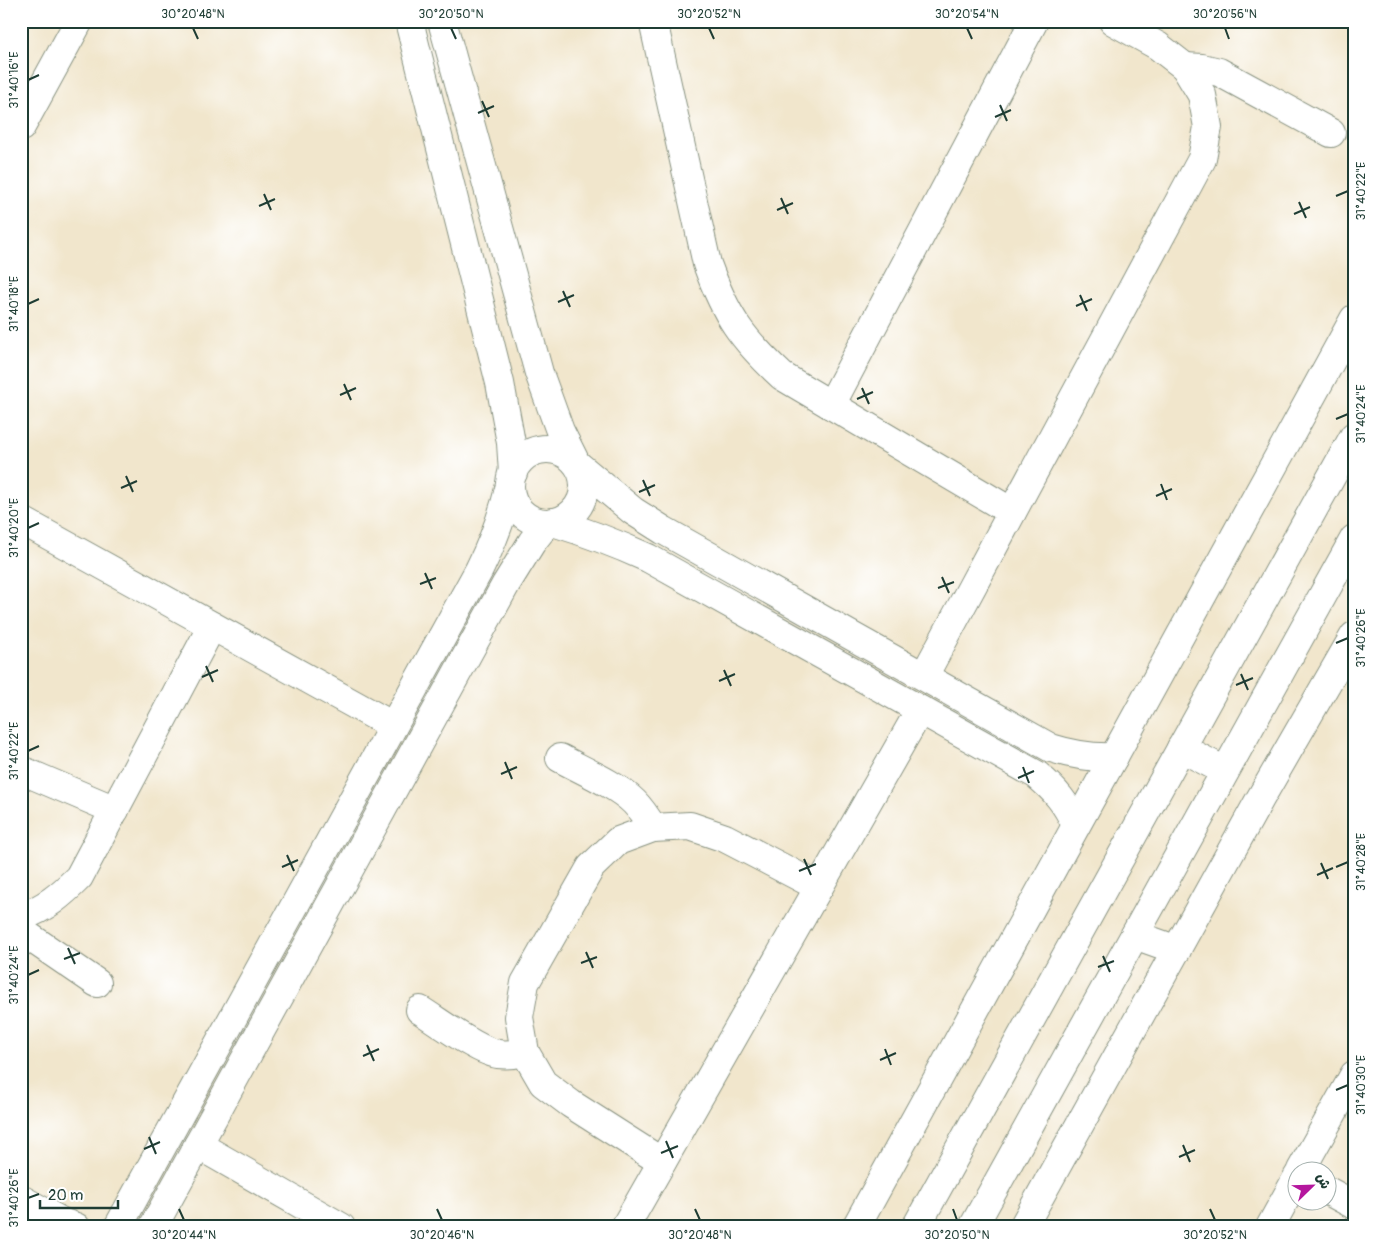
<svg xmlns="http://www.w3.org/2000/svg" width="1375" height="1248" font-family="Pangolin,'Playpen Sans Arabic',sans-serif">
	<style>
		.lines { fill: none; stroke-linecap: round; stroke-linejoin: round }
		.minor-casing { stroke: #889280; stroke-width: 30 }
		.minor { stroke: #fff; stroke-width: 28 }
		.ticks { fill: none; stroke: #1f3d34; stroke-width: 2 }
		.neatline { fill: none; stroke: #1f3d34; stroke-width: 2 }
		.ticks-label { font-size: 12px; text-anchor: middle; fill: #1f3d34 }
	</style>
	<rect width="100%" height="100%" fill="#fff"/>
	<filter id="ink" filterUnits="userSpaceOnUse"><feTurbulence type="fractalNoise" baseFrequency=".02" numOctaves="2"/><feDisplacementMap in="SourceGraphic" scale="10" xChannelSelector="R" yChannelSelector="G"/><feConvolveMatrix kernelMatrix="1 2 1 2 8 2 1 2 1" color-interpolation-filters="sRGB"/></filter>
	<filter id="wash" filterUnits="userSpaceOnUse"><feTurbulence type="fractalNoise" baseFrequency=".0096" numOctaves="4" result="noise"/><feDisplacementMap in="SourceGraphic" scale="20" xChannelSelector="R" yChannelSelector="G"/><feGaussianBlur stdDeviation="1.12" result="paint"/><feColorMatrix in="noise" values="0 0 0 0 0 0 0 0 0 0 0 0 0 0 0 0 0 1.4 0 .05"/><feComposite in="paint" operator="in"/></filter>
	<g filter="url(#wash)">
		<rect width="100%" height="100%" fill="#f1e6cc"/>
	</g>
	<g filter="url(#ink)">
		<g class="lines">
			<!-- minor casing -->
			<g class="minor-casing">
				<g id="minor">
					<polyline points="409,21 500,383 511,443 513,473"/>
					<polyline points="442,21 539,373 560,431 574,459"/>
					<path d="M653,21L707,264C726,316 741,338 782,376L1012,512"/>
					<polyline points="1185,67 1202,68 1219,72 1331,133"/>
					<polyline points="21,127 79,21"/>
					<polyline points="831,405 1034,21"/>
					<circle cx="547" cy="486" r="37"/>
					<path d="M579,466L633,511L663,530L1051,748C1073,755 1091,758 1114,757"/>
					<polyline points="21,520 393,726"/>
					<path d="M553,522C586,532 617,544 648,558L1037,775C1056,791 1066,803 1076,825"/>
					<polyline points="924,676 1202,159 1208,127 1202,95 1185,67 1158,46 1113,21"/>
					<polyline points="1181,748 1225,771"/>
					<path d="M560,758C582,770 617,785 634,802C642,810 647,818 653,828"/>
					<polyline points="21,770 115,810"/>
					<path d="M21,917C46,908 61,895 79,877L212,626"/>
					<polyline points="21,931 97,983"/>
					<polyline points="1135,935 1177,950"/>
					<path d="M420,1010C438,1021 479,1052 498,1054C507,1055 516,1054 525,1052"/>
					<polyline points="198,1145 341,1227"/>
					<polyline points="662,1162 571,1104 543,1083 525,1052 519,1017 525,983 591,867 618,841 653,828 690,826 725,838 819,887"/>
					<polyline points="1301,1170 1354,1075"/>
					<polyline points="1328,1191 1354,1205"/>
					<polyline points="21,1199 64,1223 76,1227"/>
					<path d="M118,1227L479,570C493,542 503,515 510,485"/>
					<polyline points="153,1227 506,584 532,542 547,523"/>
					<polyline points="625,1227 920,710"/>
					<polyline points="856,1227 1354,319"/>
					<polyline points="916,1227 1354,436"/>
					<polyline points="973,1227 1354,539"/>
					<polyline points="1023,1227 1260,799 1354,636"/>
					<polyline points="1270,1227 1298,1176"/>
				</g>
			</g>
			<!-- minor -->
			<use href="#minor" class="minor"/>
		</g>
	</g>
	<!-- ticks -->
	<path class="ticks" d="M193,28L198,39M451,28L456,39M709,28L714,39M967,28L972,39M1225,28L1229,39M28,80L39,75M482,101L489,117M1000,105L1007,121M478,113L494,106M995,117L1011,110M264,194L271,210M1336,196L1348,191M781,198L788,214M1299,202L1306,218M259,206L275,199M777,210L793,203M1294,214L1310,207M563,291L570,307M1080,295L1087,311M558,302L574,295M28,304L39,299M1076,306L1092,299M344,384L351,400M862,388L869,404M340,395L356,388M857,399L873,392M1336,419L1348,414M126,476L133,492M643,480L650,496M1161,484L1167,500M121,488L137,481M639,492L655,485M1156,496L1172,489M28,528L39,523M425,573L432,589M942,577L949,593M420,584L436,578M938,588L954,582M1336,643L1348,638M206,666L213,682M724,670L731,686M1241,674L1248,690M202,677L218,670M719,681L735,674M1236,685L1253,678M28,751L39,746M505,762L512,779M1023,767L1029,783M501,774L517,767M1018,778L1034,771M287,855L294,871M804,859L811,875M1321,863L1328,879M282,867L298,860M1336,867L1348,862M799,871L816,864M1317,875L1333,868M68,948L75,964M586,952L593,968M1103,956L1110,972M64,959L80,953M581,963L597,957M1098,967L1114,961M28,975L39,970M367,1045L374,1061M885,1049L891,1065M363,1056L379,1049M880,1060L896,1053M1336,1090L1348,1085M149,1137L156,1154M666,1141L673,1158M1183,1145L1190,1162M144,1149L160,1142M661,1153L678,1146M1179,1157L1195,1150M28,1198L39,1194M179,1209L184,1220M437,1209L442,1220M695,1209L700,1220M953,1209L957,1220M1210,1209L1215,1220"/>
	<!-- margin -->
	<rect width="1375" height="1248" fill="none" stroke="#fff" stroke-width="55"/>
	<!-- north arrow -->
	<g transform="translate(1312 1186) rotate(67)"><circle r="24" fill="#ffffff" stroke="#a5b1ae"/>
	<path d="M0-4L9 19L0 12L-9 19Z" fill="#b5179e"/>
	<text y="-8" font-size="14" font-weight="bold" text-anchor="middle" fill="#1f3d34">ش</text>
	</g>
	<!-- scale -->
	<path d="M40 1200v8h78v-8" fill="none" stroke="#1f3d34" stroke-width="2.5"/>
	<text x="48" y="1200" font-size="15" fill="#1f3d34" stroke="#ffffff" stroke-width="4" paint-order="stroke">20 m</text>
	<rect x="28" y="28" width="1320" height="1192" class="neatline"/>
	<g class="ticks-label">
		<text x="193" y="18">30°20'48"N</text>
		<text x="451" y="18">30°20'50"N</text>
		<text x="709" y="18">30°20'52"N</text>
		<text x="967" y="18">30°20'54"N</text>
		<text x="1225" y="18">30°20'56"N</text>
		<text transform="translate(14 80) rotate(-90)" y="4">31°40'16"E</text>
		<text transform="translate(1361 191) rotate(-90)" y="4">31°40'22"E</text>
		<text transform="translate(14 304) rotate(-90)" y="4">31°40'18"E</text>
		<text transform="translate(1361 414) rotate(-90)" y="4">31°40'24"E</text>
		<text transform="translate(14 528) rotate(-90)" y="4">31°40'20"E</text>
		<text transform="translate(1361 638) rotate(-90)" y="4">31°40'26"E</text>
		<text transform="translate(14 751) rotate(-90)" y="4">31°40'22"E</text>
		<text transform="translate(1361 862) rotate(-90)" y="4">31°40'28"E</text>
		<text transform="translate(14 975) rotate(-90)" y="4">31°40'24"E</text>
		<text transform="translate(1361 1085) rotate(-90)" y="4">31°40'30"E</text>
		<text transform="translate(14 1198) rotate(-90)" y="4">31°40'26"E</text>
		<text x="184" y="1239">30°20'44"N</text>
		<text x="442" y="1239">30°20'46"N</text>
		<text x="700" y="1239">30°20'48"N</text>
		<text x="957" y="1239">30°20'50"N</text>
		<text x="1215" y="1239">30°20'52"N</text>
	</g>
</svg>
